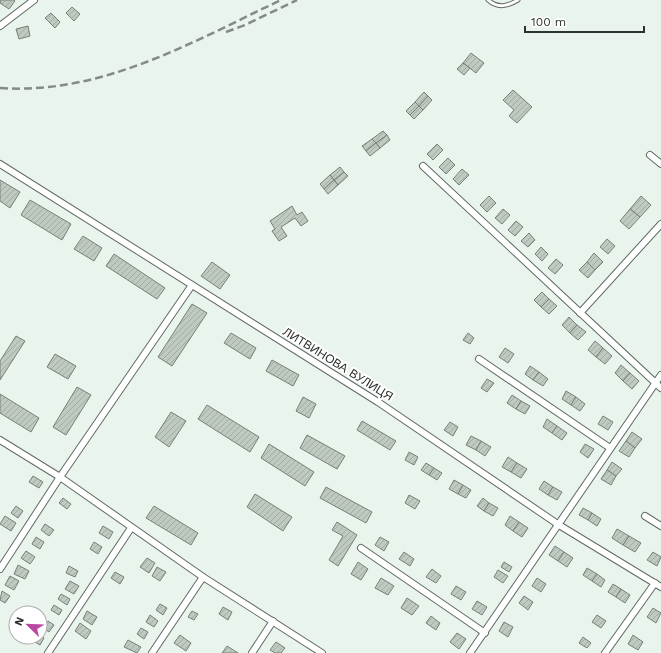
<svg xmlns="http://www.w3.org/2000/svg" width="661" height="653" font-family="'Work Sans',sans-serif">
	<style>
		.building { fill: url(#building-hatch); stroke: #768078 }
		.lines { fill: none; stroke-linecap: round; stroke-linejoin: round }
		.service-casing { stroke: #606a63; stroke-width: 5 }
		.minor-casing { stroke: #606a63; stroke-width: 8 }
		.service { stroke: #fff; stroke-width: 3 }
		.minor { stroke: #fff; stroke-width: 6 }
		.rail { stroke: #848b86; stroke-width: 2.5; stroke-dasharray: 8 4; stroke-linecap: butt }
		.labels { text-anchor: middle; stroke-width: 4; stroke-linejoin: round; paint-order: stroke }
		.street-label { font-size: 12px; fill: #2e322f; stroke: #fff }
	</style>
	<defs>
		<pattern id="building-hatch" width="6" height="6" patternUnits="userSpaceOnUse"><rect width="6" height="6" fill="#bec9c0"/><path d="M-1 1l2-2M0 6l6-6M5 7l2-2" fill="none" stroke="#a4ada5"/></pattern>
	</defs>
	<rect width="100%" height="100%" fill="#e9f4ec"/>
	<!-- building -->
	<g class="building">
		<polygon points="1,0 14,0 15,1 9,9 0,3"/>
		<polygon points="72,7 80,14 74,21 66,13"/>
		<polygon points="51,13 60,22 55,28 45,18"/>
		<polygon points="28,26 30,36 19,39 16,29"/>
		<polygon points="471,53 484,63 476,73 463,63"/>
		<polygon points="463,63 470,68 464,75 457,69"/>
		<polygon points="513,90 532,107 517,123 509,116 514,110 503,100"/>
		<polygon points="424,92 428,96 419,106 415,102"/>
		<polygon points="428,96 432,100 423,110 419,106"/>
		<polygon points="415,102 419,106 410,115 406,111"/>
		<polygon points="419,106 423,110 414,119 410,115"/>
		<polygon points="383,131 387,135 376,143 372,139"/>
		<polygon points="387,135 390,140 380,148 376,143"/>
		<polygon points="372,139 376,143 366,151 362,146"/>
		<polygon points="376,143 380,148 370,156 366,151"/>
		<polygon points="437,144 443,150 433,160 427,154"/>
		<polygon points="448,158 455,165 446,174 439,167"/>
		<polygon points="340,167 344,172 334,180 330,175"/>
		<polygon points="462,169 469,175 459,185 453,179"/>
		<polygon points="344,172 348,176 338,185 334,180"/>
		<polygon points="330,175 334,180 324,189 320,184"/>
		<polygon points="0,180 20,192 10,208 0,201"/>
		<polygon points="334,180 338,185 328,194 324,189"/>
		<polygon points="489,196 496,203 487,212 480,205"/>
		<polygon points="641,196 651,205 640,217 630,209"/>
		<polygon points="30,200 71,224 62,240 21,215"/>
		<polygon points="292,206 297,215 302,212 308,221 301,226 295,218 281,227 287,236 279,241 272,231 275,229 270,221"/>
		<polygon points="503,209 510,215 502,224 495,218"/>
		<polygon points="630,209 640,217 629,229 620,221"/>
		<polygon points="516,221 523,227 515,236 508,230"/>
		<polygon points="529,233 535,240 528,247 521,241"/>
		<polygon points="83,236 102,248 94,261 74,249"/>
		<polygon points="607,239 615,246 608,254 600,247"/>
		<polygon points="541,247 548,254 542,261 535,254"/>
		<polygon points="594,253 603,262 595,270 587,262"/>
		<polygon points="114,254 165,288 157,299 106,266"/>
		<polygon points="556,259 563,265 555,274 548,268"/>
		<polygon points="212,262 230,275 220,289 201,276"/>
		<polygon points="587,262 595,270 588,278 579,270"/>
		<polygon points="542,292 549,299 541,307 534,300"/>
		<polygon points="549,299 557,306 549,314 541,307"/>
		<polygon points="192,304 207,313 172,366 158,357"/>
		<polygon points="569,317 577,325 570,333 562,325"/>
		<polygon points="577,325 586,332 578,340 570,333"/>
		<polygon points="231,333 256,348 250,359 224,343"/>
		<polygon points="468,333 474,338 470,344 463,340"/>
		<polygon points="16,336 25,341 0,380 0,361"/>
		<polygon points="595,341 603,348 596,357 588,350"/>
		<polygon points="505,348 514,354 508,363 499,357"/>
		<polygon points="603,348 612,356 605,364 596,357"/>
		<polygon points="55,354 76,366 68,379 47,367"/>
		<polygon points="272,360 299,375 293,386 266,371"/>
		<polygon points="621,365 630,373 623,381 615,373"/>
		<polygon points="530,366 539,372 533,380 525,374"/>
		<polygon points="539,372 548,379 543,386 533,380"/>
		<polygon points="630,373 639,381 632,389 623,381"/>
		<polygon points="487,379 494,383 487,392 481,388"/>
		<polygon points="77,387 91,395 66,435 53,427"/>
		<polygon points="566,391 576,397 571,405 562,399"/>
		<polygon points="0,394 39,418 31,432 0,413"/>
		<polygon points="512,395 521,401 516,409 507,403"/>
		<polygon points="303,397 316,404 309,418 296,411"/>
		<polygon points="576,397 585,404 580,411 571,405"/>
		<polygon points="521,401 530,406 525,414 516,409"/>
		<polygon points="207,405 259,437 250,452 198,419"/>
		<polygon points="171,412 186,421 169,447 155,437"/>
		<polygon points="603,416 613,422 608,430 598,424"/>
		<polygon points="547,419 557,426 552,433 543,427"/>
		<polygon points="362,421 396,441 390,450 357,430"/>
		<polygon points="450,422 458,427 453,436 444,430"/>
		<polygon points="557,426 567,433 562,440 552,433"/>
		<polygon points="632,432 642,439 635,448 626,441"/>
		<polygon points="307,435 345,456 337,469 300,448"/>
		<polygon points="471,436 481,441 476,450 466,445"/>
		<polygon points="481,441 491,447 485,456 476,450"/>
		<polygon points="626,441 635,448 629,457 619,451"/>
		<polygon points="269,444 314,472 305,486 261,458"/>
		<polygon points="585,444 594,449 588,458 580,452"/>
		<polygon points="409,452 418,457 414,465 405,460"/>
		<polygon points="508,457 517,463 511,472 502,467"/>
		<polygon points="612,462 622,469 616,476 607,470"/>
		<polygon points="426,463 434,468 429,475 421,470"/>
		<polygon points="517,463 527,469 521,478 511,472"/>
		<polygon points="434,468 442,473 437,480 429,475"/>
		<polygon points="607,470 616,476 611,485 601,479"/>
		<polygon points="33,476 43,482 39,488 29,482"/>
		<polygon points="454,480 463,485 458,494 449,489"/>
		<polygon points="544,481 553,487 548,495 539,489"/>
		<polygon points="463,485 471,490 466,498 458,494"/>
		<polygon points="326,487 372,512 366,523 320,498"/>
		<polygon points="553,487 562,492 557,500 548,495"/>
		<polygon points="255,494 292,517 283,531 247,507"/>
		<polygon points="409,495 420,501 415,509 405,503"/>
		<polygon points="63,498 71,504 67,509 59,503"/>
		<polygon points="483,498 489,503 484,511 477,506"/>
		<polygon points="489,503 498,508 493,516 484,511"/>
		<polygon points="16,506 23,511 18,518 11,513"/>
		<polygon points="154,506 198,533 191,545 146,518"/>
		<polygon points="583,508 592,513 588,520 579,515"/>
		<polygon points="592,513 601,519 597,526 588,520"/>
		<polygon points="5,516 16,523 11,531 0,524"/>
		<polygon points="510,516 519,522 513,531 505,525"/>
		<polygon points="337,522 357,535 338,566 329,560 343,536 332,530"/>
		<polygon points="519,522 528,528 522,537 513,531"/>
		<polygon points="45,524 54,530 49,536 41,530"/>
		<polygon points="103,526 113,532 109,539 99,533"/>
		<polygon points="617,529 629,536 623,545 612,538"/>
		<polygon points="629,536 641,543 635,552 623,545"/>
		<polygon points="36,537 44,542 40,549 32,544"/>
		<polygon points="380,537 389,542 384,551 375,545"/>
		<polygon points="94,542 102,547 98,554 90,549"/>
		<polygon points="555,546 564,552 558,561 549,555"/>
		<polygon points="26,551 35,557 30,564 21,558"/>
		<polygon points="404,552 414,559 410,566 399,559"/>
		<polygon points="564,552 573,558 567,567 558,561"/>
		<polygon points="653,552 661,557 657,566 647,560"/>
		<polygon points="147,558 155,563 149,573 140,567"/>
		<polygon points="358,562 368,569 361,580 351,574"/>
		<polygon points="504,562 512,567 509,572 501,567"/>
		<polygon points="18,565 29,571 25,579 14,574"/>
		<polygon points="69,566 78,571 75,577 66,573"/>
		<polygon points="157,567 166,572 160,581 152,576"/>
		<polygon points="587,568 597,574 592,581 583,575"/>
		<polygon points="432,569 441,576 436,583 426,577"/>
		<polygon points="498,570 508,576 503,583 494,577"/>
		<polygon points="115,572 124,577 120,584 111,578"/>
		<polygon points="597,574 605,580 601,587 592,581"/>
		<polygon points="10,576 19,581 14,590 5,585"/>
		<polygon points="381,578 394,586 388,595 375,588"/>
		<polygon points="537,578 546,584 541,592 532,586"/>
		<polygon points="70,581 79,586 74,594 65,589"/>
		<polygon points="613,584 621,589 616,597 608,592"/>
		<polygon points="456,586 466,592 461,600 451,594"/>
		<polygon points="621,589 630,595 625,603 616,597"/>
		<polygon points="2,591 10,596 5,603 0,600"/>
		<polygon points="61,594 70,599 67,605 58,599"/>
		<polygon points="524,596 533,602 528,610 519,603"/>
		<polygon points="407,598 419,606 412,615 401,608"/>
		<polygon points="477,601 487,607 482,615 472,609"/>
		<polygon points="160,604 167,608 163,615 156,610"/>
		<polygon points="54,605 62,610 59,615 51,610"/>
		<polygon points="223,607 232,612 228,620 219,614"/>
		<polygon points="653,608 661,613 656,623 647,617"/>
		<polygon points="87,611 97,617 92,625 83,619"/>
		<polygon points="192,611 198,614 194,620 188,617"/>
		<polygon points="150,615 158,621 154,627 146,622"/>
		<polygon points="597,615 606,621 601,628 592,622"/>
		<polygon points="431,616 440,623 436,630 426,623"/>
		<polygon points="48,621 54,625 49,632 43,628"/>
		<polygon points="504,622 513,627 508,637 499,631"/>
		<polygon points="80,623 91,631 86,639 75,631"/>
		<polygon points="141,628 148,632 144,639 137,634"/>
		<polygon points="457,633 466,639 459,649 450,642"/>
		<polygon points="180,635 191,643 186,651 174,643"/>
		<polygon points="633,635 643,642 638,650 628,644"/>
		<polygon points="40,636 44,638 40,645 32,640 34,637"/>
		<polygon points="583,637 591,643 587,648 579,643"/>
		<polygon points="128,640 141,647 137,653 124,647"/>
		<polygon points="276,642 285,648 281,653 275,653 270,650"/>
		<polygon points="227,646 238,653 222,653"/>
	</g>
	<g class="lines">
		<!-- service casing -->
		<g class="service-casing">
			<path id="service" d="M488,0C498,9 508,6 518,0"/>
		</g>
		<!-- minor casing -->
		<g class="minor-casing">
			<g id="minor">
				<polyline points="0,26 34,0"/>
				<polyline points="650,155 661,164"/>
				<polyline points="0,164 378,402 559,525 661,587"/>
				<polyline points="423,166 661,388"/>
				<polyline points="580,313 661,224"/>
				<polyline points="479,359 610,448"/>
				<polyline points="0,440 60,477 203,577 322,653"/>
				<polyline points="645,516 661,526"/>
				<polyline points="361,548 485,633"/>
				<polyline points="0,569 60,477 192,285"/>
				<polyline points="48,653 131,528"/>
				<polyline points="152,653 203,577"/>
				<polyline points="252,653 273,621"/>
				<polyline points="470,653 661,375"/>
				<polyline points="605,653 655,583"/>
			</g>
		</g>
		<!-- service -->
		<use href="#service" class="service"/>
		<!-- minor -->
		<use href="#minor" class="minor"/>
		<!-- rail -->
		<g class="rail">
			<polyline points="226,32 245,25 297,0"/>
			<path d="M0,88C102,95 192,42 281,0"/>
		</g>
	</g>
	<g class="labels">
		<!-- street labels -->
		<g class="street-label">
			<text transform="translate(338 364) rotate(32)" y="4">ЛИТВИНОВА ВУЛИЦЯ</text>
		</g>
	</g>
	<!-- north arrow -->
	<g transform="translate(28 625) rotate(293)"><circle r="19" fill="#ffffff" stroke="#abadac"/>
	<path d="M0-3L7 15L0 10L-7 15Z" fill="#ba47a1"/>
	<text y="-6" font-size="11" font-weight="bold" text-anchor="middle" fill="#2e322f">N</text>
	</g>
	<!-- scale -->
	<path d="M525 26v6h119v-6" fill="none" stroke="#2e322f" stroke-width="2"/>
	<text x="531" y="26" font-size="12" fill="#2e322f" stroke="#ffffff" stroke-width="3" paint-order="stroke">100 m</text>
</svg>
